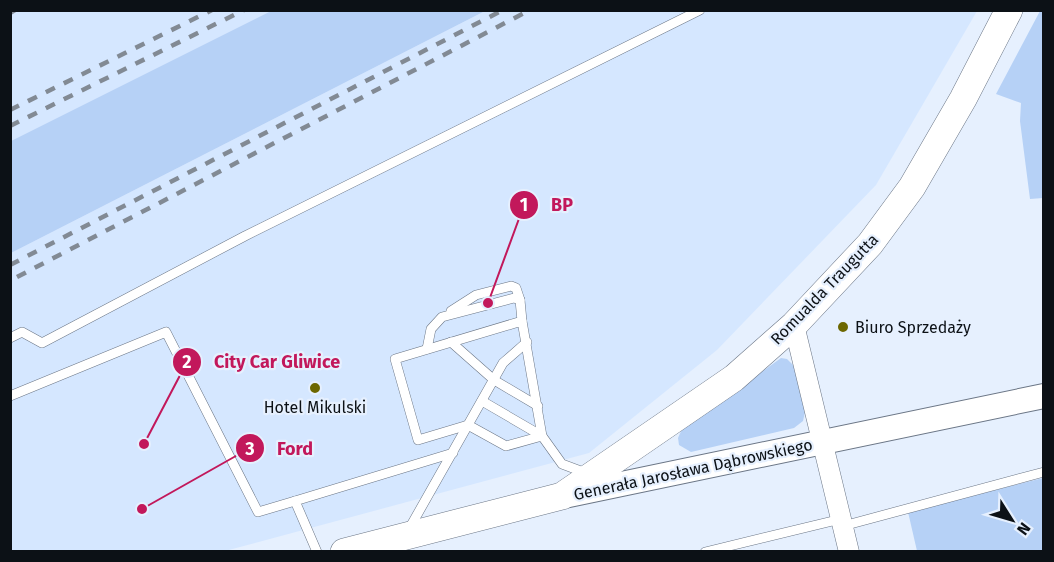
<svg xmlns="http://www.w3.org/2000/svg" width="1054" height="562" font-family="'Fira Sans',sans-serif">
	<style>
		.built { fill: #d5e7ff }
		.green { fill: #b6d1f6 }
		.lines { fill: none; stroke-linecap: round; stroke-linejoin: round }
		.service-casing { stroke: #6b7686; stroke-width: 10 }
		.minor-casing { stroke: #6b7686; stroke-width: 21 }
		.tertiary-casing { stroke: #6b7686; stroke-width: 26 }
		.secondary-casing { stroke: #6b7686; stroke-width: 28 }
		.service { stroke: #fff; stroke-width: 9 }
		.minor { stroke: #fff; stroke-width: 20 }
		.tertiary { stroke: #fff; stroke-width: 24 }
		.secondary { stroke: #fff; stroke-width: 27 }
		.rail { stroke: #828a94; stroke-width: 4.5; stroke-dasharray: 10 10; stroke-linecap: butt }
		.poi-dot { fill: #6c6700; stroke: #e6f0fe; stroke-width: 2 }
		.labels { text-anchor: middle; stroke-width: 4.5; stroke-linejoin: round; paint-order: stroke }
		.street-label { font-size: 16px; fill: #0c1116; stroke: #e6f0fe }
		.poi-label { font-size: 16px; fill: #0c1116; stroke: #e6f0fe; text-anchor: start }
		.leader { fill: none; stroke: #c2185b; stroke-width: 2 }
		.callout-dot { fill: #c2185b; stroke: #e6f0fe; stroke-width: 2 }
		.mark-label { font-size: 18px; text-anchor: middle; font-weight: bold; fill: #fff }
		.callout-label { font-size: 18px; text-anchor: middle; font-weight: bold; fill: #c2185b; stroke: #e6f0fe; stroke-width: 4.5; stroke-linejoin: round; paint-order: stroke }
	</style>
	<rect width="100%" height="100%" fill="#e6f0fe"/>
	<!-- built -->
	<g class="built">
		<polygon points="11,11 271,11 11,141"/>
		<polygon points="485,11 977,11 876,185 717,350 589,453 225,551 11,552 11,253"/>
	</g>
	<!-- green -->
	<g class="green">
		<polygon points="271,11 485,11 11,253 11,141"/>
		<polygon points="1040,11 1044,11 1043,198 1030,199 1020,121 1021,103 996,94"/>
		<polygon points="781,358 787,359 794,366 805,412 803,421 794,428 691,452 679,445 678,438 682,429"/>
		<polygon points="1043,478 1043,551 917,551 908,512"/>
	</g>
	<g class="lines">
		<!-- service casing -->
		<g class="service-casing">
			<g id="service">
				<polyline points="451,311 476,295 511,286 516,288 520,300"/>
				<polyline points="10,338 22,332 42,343 245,236 700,10"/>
				<polyline points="451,342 494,380 538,406"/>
				<polyline points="427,349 431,329 442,317 514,298 520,300 522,321"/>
				<polyline points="10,396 166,332 258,512 295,501"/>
				<polyline points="482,401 542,436"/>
				<polyline points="542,436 506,446 468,425 418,440 395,359 522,321 542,436 562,464 586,473"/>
				<polyline points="843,526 1044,472"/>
				<polyline points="409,529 503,363 527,342"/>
				<polyline points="317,552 295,501 453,453"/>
				<polyline points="705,552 841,519"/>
			</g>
		</g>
		<!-- minor casing -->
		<g class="minor-casing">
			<polyline id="minor" points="794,325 849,552"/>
		</g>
		<!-- tertiary casing -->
		<g class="tertiary-casing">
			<polyline id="tertiary" points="564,496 1044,396"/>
		</g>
		<!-- secondary casing -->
		<g class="secondary-casing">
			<polyline id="secondary" points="344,552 562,496 734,378 794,325 870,244 912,187 963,99 1009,10"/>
		</g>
		<!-- service -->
		<use href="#service" class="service"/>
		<!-- minor -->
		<use href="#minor" class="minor"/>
		<!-- tertiary -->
		<use href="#tertiary" class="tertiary"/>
		<!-- secondary -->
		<use href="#secondary" class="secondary"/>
		<!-- rail -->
		<g class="rail">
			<polyline points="10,13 15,10"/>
			<polyline points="10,110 212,10"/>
			<polyline points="10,126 244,10"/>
			<polyline points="10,265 503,10"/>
			<polyline points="17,277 530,10"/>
		</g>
	</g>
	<!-- markers -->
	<g class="poi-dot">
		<circle cx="843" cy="327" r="6"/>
		<circle cx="315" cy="388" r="6"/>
	</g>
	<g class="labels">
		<!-- street labels -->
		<g class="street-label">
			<text transform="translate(824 289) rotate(-46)" y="6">Romualda Traugutta</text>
			<text transform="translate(693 469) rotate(-12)" y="6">Generała Jarosława Dąbrowskiego</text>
		</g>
		<!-- poi labels -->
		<g class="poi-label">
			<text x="855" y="333">Biuro Sprzedaży</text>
			<text x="315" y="413" text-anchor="middle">Hotel Mikulski</text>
		</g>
	</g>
	<!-- callouts -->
	<path class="leader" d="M488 303L524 205M144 444L187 362M142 509L250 448"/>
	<g class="callout-dot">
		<circle cx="488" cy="303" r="6"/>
		<circle cx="144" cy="444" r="6"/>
		<circle cx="142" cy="509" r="6"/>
		<circle cx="524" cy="205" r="15"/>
		<circle cx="187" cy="362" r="15"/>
		<circle cx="250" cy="448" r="15"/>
	</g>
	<g class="mark-label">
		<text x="524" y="211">1</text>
		<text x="187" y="368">2</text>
		<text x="250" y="455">3</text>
	</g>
	<g class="callout-label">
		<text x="562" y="211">BP</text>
		<text x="277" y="368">City Car Gliwice</text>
		<text x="295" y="455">Ford</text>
	</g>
	<!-- border -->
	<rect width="1054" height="562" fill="none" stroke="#0c1116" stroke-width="24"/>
	<!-- north arrow -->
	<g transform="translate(1012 520) rotate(127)" stroke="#e6f0fe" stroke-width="4.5" paint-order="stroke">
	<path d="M0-4.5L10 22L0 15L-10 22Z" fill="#0c1116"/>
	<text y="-9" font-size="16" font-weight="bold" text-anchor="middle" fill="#0c1116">N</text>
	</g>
</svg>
